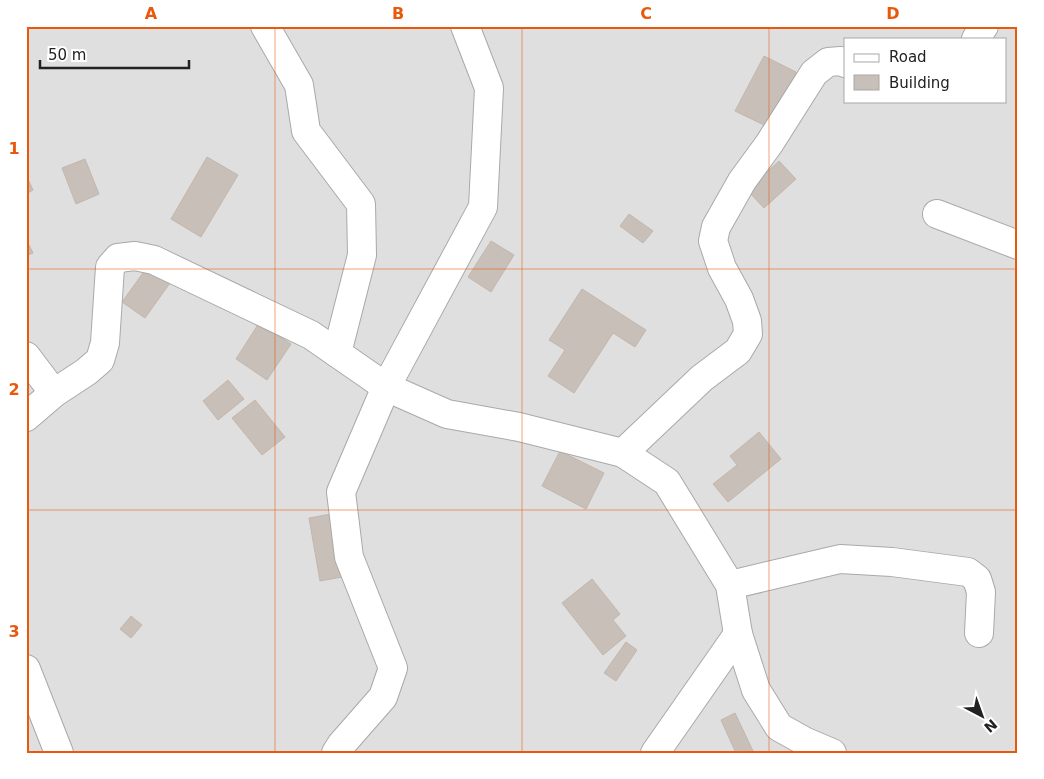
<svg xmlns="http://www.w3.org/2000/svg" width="1044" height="779" font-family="'DejaVu Sans',sans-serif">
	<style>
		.residential { fill: #e0dfdf; fill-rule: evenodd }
		.building { fill: #c7bfb8; stroke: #c4b6ab }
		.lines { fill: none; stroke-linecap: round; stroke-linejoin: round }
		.minor-casing { stroke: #a9a9a9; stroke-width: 30 }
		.minor { stroke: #fff; stroke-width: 28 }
		.grid { fill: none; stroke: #e8590c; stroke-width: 1; stroke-opacity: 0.55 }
		.neatline { fill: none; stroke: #e8590c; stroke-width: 2 }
		.grid-label { font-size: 16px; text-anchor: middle; font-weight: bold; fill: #e8590c }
	</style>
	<rect width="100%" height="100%" fill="#f2efe9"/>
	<!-- residential -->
	<path class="residential" d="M26,26H1018V753H26ZM845,39H1005V101H845Z"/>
	<!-- building -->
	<g class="building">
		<polygon points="764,56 796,72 768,127 735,111"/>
		<polygon points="207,157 238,175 201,237 171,219"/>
		<polygon points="85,159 99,194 76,204 62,168"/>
		<polygon points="779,161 796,179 764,208 747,190"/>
		<polygon points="26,175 33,190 26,194"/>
		<polygon points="629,214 653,231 643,243 620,226"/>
		<polygon points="26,239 33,253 26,256"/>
		<polygon points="491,241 514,255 491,292 468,277"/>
		<polygon points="153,259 175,276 145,318 122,302"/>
		<polygon points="582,289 646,330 635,347 613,333 574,393 548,376 565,350 549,340"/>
		<polygon points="259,323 291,344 267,380 236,359"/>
		<polygon points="228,380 244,399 218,420 203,401"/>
		<polygon points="255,400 285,437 262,455 232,418"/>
		<polygon points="759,432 781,459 728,502 713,484 737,465 730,456"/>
		<polygon points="560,451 604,473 586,509 542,486"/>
		<polygon points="348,511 359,574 320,581 309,518"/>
		<polygon points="592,579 620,614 613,620 626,636 603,655 562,603"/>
		<polygon points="131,616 142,625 131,638 120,629"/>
		<polygon points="626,642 637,650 616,681 604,673"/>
		<polygon points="735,713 754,753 736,753 721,720"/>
	</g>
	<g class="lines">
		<!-- minor casing -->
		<g class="minor-casing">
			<g id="minor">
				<polyline points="265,26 299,85 306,131 361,204 362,255 337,353"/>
				<polyline points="976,39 984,26"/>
				<polyline points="937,214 1018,245"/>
				<polyline points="26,356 54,393"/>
				<polyline points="26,417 54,393 86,372 100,360 105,343 110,267 118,258 135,256 154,260 311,335 386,387 447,414 519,427 623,453 667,482 730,585 738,634 756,690 779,727 806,742 832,753"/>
				<polyline points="623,453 702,378 738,351 748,334 747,321 739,299 722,268 713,241 716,227 742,181 769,144 814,73 828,62 841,61 845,63"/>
				<polyline points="730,585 840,559 892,562 968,572 977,579 981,592 979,633"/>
				<polyline points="26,669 59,753"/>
				<polyline points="336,753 341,745 383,697 393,668 349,557 341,492 386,387 483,207 489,88 465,26"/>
				<polyline points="655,753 738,634"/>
			</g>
		</g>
		<!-- minor -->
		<use href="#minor" class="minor"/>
	</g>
	<!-- grid -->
	<path class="grid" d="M275,26V753M522,26V753M769,26V753M26,269H1018M26,510H1018"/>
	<!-- border -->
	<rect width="1044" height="779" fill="none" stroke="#ffffff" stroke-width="55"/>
	<!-- legend -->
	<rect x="844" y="38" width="162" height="65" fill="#ffffff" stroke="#a7a7a7"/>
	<rect x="854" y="54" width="25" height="8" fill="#ffffff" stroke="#a7a7a7"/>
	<text x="889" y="62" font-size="15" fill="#222222">Road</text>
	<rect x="854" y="75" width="25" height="15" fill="#c7bfb8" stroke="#a7a7a7"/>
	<text x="889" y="88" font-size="15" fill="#222222">Building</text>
	<!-- north arrow -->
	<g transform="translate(982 716) rotate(139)" stroke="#ffffff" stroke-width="4" paint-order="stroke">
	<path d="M0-4L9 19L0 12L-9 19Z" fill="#222222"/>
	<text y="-8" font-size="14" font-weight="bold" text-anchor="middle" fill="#222222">N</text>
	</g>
	<!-- scale -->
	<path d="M40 60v8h149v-8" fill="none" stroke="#222222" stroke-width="2.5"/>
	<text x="48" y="60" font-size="15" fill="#222222" stroke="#ffffff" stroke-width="4" paint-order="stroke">50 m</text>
	<rect x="28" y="28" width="988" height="724" class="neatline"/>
	<g class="grid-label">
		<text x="151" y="19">A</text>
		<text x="398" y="19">B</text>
		<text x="646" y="19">C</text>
		<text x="893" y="19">D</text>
		<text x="14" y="154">1</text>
		<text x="14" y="395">2</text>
		<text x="14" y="637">3</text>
	</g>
</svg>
